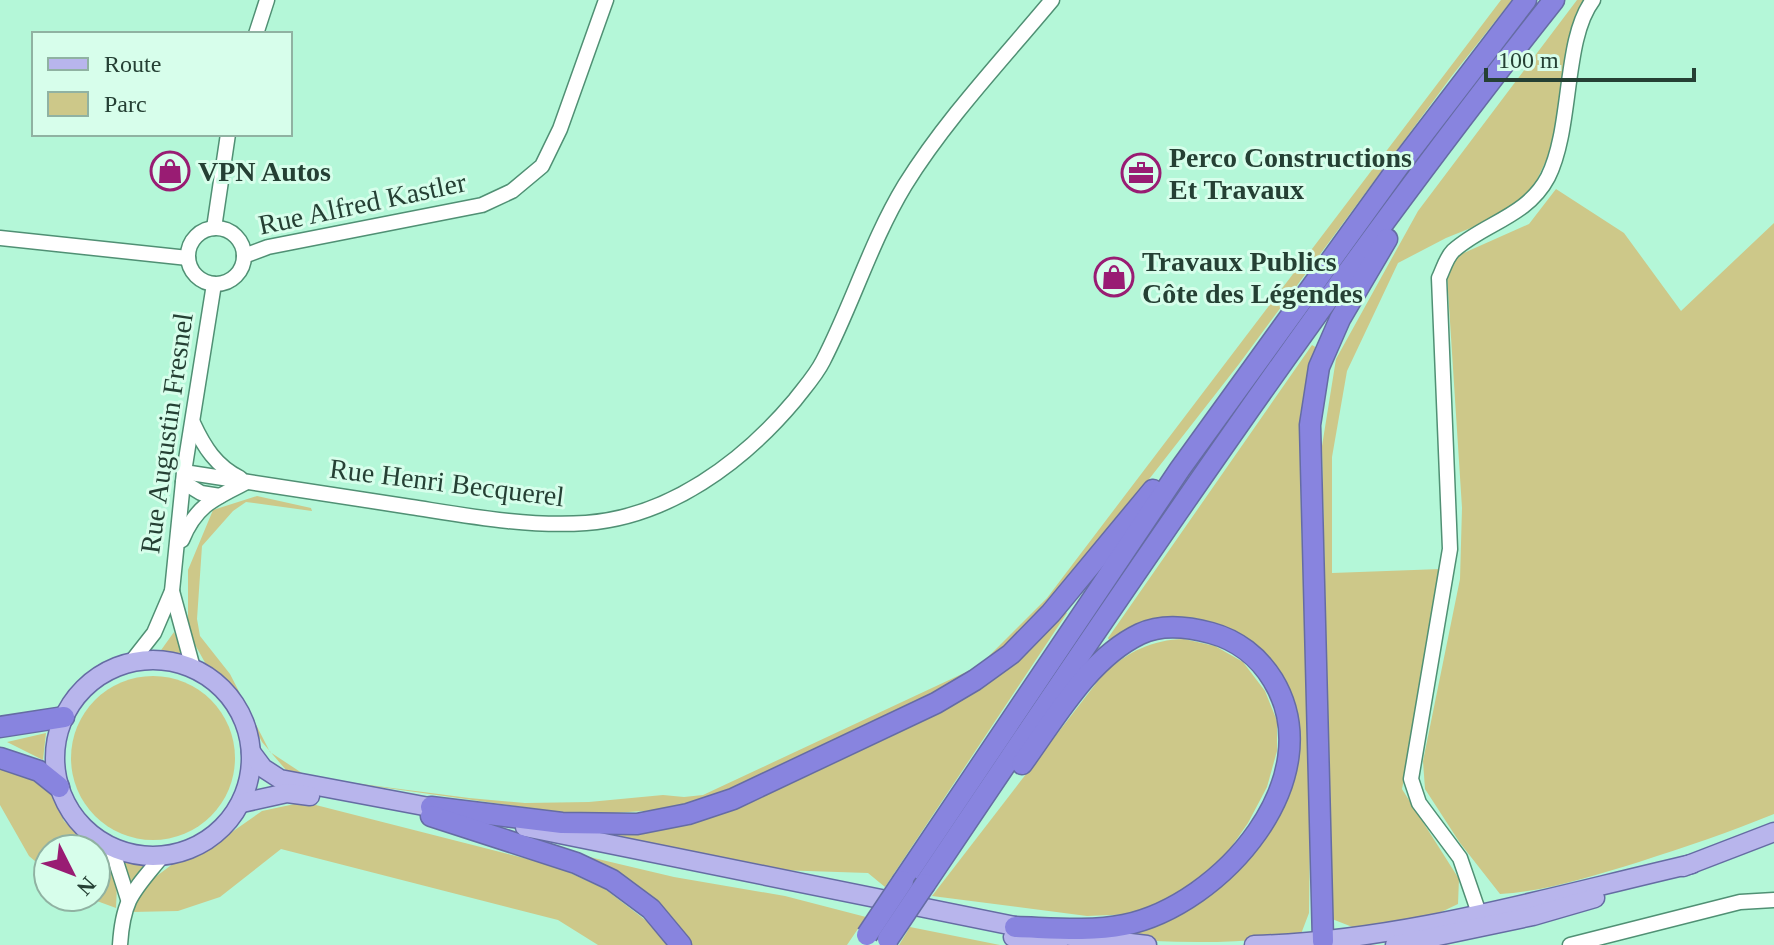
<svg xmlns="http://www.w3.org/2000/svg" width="1774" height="945" font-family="Georgia,serif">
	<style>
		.green { fill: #cdc889 }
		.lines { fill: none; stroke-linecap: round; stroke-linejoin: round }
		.minor-casing { stroke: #509074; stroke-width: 17 }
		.major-casing { stroke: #656ca3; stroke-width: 21 }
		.highway-casing { stroke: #656ca3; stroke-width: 23 }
		.minor { stroke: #fff; stroke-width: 14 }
		.major { stroke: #b8b5ec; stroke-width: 18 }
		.highway { stroke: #8884df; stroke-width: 20 }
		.highway-bridge-casing { stroke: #656ca3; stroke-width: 23; stroke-linecap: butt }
		.highway-bridge { stroke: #8884df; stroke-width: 20 }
		.labels { text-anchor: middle; stroke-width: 6; stroke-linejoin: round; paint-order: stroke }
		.poi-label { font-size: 28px; font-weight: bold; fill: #254034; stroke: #d7feeb; text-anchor: start }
		.street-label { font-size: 28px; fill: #254034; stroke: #d7feeb }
	</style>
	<rect width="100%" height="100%" fill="#b4f7d8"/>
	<!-- green -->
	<g class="green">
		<polygon points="1501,0 1512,0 1451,77 1239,364 1132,501 1010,648 973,676 692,808 580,815 308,777 286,770 262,742 235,689 208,668 188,632 188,570 213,510 257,496 311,508 312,511 246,502 233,511 202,546 197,619 200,636 230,674 270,752 308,777 469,798 525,803 589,802 663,795 684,797 703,795 979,666 1047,598"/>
		<polygon points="1577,0 1586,0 1576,13 1553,146 1531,192 1498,217 1446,238 1398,263 1347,371 1332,457 1332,573 1441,569 1432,637 1402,789 1459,879 1458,904 1439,913 1355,928 1332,919 1322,446 1336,359 1418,211"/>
		<path d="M1556,189L1624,233L1681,311L1774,223V814C1730,832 1685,847 1639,862C1592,876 1549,891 1500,894L1460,843L1425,789L1423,761L1460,579L1462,508L1447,275L1457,256L1529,224Z"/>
		<path d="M1312,345L1317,348L1300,415L1301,522L1311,751L1309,913L1301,934C1237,945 1173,943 1108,938L1209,893L1295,755L1250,643C1234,636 1216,622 1199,619C1169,612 1133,623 1109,640L1108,638Z"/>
		<polygon points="1061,609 1067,613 885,887 868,873 751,869 554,827 607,830 857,749"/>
		<polygon points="174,632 183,656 159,653"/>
		<path d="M1184,639L1215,646L1243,662L1265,691L1277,721V751L1267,787L1248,823L1225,856L1189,890L1136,914L1087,916L932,896L1104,673C1130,651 1151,640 1184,639Z"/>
		<circle cx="153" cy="758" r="82"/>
		<polygon points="46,733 43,760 7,742"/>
		<polygon points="0,767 31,775 51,790 64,821 93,849 48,849 48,872 29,856 0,805"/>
		<polygon points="304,802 555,866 605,889 661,932 668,945 598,945 558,920 281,849 220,897 178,911 132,912 146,884 174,863 209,848 262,811"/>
		<polygon points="543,846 674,877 785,896 866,917 847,945 686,945 674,925"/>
		<path d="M96,852C117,871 118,879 116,908L86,897H96Z"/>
		<polygon points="121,858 146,863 130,883"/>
		<polygon points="910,927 1000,945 899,945"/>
	</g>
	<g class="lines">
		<!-- minor casing -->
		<g class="minor-casing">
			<g id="minor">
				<polyline points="256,34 267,0"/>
				<polyline points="214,228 228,134"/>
				<circle cx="216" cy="256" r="28"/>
				<polyline points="0,238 188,258"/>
				<polyline points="244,256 268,247 482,205 512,191 542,166 560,129 606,0"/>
				<path d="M193,423C204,447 216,466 240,478"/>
				<path d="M184,472C260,484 336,496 411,507C469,516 528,527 586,523C669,517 743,462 795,400C805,387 816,375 823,361C853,303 871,241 905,185C946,119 1002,60 1052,0"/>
				<polyline points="183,482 201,493 220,496"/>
				<path d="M182,540C196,505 215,498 247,482"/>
				<polyline points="172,591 193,668"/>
				<polyline points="132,661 154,633 172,591 184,472 214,284"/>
				<polyline points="111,846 128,899"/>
				<path d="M1482,922L1460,858L1419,803L1411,779L1450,549L1439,278C1443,270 1446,258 1453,251C1484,223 1527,217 1548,177C1573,127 1563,39 1593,0"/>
				<path d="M120,945C123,897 134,891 163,855"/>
				<polyline points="1570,945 1740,902 1774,900"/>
			</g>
		</g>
		<!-- major casing -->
		<g class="major-casing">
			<g id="major">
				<circle cx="153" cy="758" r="98"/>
				<polyline points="251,752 263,768 280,779 445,810"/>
				<polyline points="242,803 287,793 310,796"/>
				<polyline points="525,827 1029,929"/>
				<polyline points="1683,867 1774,832"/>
				<polyline points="1062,935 1147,945"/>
				<polyline points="1013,937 1058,945"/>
				<path d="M1254,945C1402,941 1548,897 1692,864"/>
				<polyline points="1395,945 1533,916 1595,898"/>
			</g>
		</g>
		<!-- highway casing -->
		<g class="highway-casing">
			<g id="highway">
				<polyline points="0,727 64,717"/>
				<polyline points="0,758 39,771 59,787"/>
				<polyline points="431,807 562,823 637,824 688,814 733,799 936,703 975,680 1011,654 1051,613 1153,490"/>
				<polyline points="431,816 576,863 612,880 651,909 681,945"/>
				<polyline points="903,881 1180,469 1399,166 1526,0"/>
				<path d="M925,884C1127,584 1329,283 1554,0"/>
				<path d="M1015,927C1051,928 1089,932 1124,925C1222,905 1332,778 1273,680C1259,657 1237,640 1211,633C1189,627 1161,624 1140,634C1088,659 1055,719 1022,764"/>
				<polyline points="1323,941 1310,425 1319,367 1340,319 1387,239"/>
			</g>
		</g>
		<!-- minor -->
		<use href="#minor" class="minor"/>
		<!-- major -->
		<use href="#major" class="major"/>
		<!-- highway -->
		<use href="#highway" class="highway"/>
		<!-- highway-bridge casing -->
		<g class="highway-bridge-casing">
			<g id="highway-bridge">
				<polyline points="867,935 903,881"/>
				<polyline points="888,939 925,884"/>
			</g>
		</g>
		<!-- highway-bridge -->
		<use href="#highway-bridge" class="highway-bridge"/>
	</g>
	<!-- icons -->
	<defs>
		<g id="shop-ring" transform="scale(2)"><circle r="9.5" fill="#d7feeb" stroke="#991c73" stroke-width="1.5"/><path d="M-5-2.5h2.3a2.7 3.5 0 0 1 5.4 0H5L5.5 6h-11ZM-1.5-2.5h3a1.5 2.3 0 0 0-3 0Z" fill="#991c73"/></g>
		<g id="office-ring" transform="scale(2)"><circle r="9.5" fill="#d7feeb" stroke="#991c73" stroke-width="1.5"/><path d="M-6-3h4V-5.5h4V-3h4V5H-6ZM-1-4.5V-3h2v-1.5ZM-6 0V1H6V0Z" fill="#991c73"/></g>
	</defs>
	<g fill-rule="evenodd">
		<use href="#shop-ring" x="170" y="171"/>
		<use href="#office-ring" x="1141" y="173"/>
		<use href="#shop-ring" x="1114" y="277"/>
	</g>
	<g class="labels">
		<!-- poi labels -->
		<g class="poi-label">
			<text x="1169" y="167">Perco Constructions<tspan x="1169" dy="32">Et Travaux</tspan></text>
			<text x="198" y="181">VPN Autos</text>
			<text x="1142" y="271">Travaux Publics<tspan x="1142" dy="32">Côte des Légendes</tspan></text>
		</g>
		<!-- street labels -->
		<g class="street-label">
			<text transform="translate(362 203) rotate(-12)" y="10">Rue Alfred Kastler</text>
			<text transform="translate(166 433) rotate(-82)" y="10">Rue Augustin Fresnel</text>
			<text transform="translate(447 482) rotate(7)" y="10">Rue Henri Becquerel</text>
		</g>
	</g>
	<!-- legend -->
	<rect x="32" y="32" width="260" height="104" fill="#d7feeb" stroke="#90b2a2" stroke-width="2"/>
	<rect x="48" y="58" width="40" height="12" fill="#b8b5ec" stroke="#90b2a2" stroke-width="2"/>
	<text x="104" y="72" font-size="24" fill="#254034">Route</text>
	<rect x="48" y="92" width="40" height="24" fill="#cdc889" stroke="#90b2a2" stroke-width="2"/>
	<text x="104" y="112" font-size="24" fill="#254034">Parc</text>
	<!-- north arrow -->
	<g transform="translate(72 873) rotate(132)"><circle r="38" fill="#d7feeb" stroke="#90b2a2" stroke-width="2"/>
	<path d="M0-6L14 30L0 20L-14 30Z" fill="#991c73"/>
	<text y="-12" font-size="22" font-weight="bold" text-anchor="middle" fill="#254034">N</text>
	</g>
	<!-- scale -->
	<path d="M1486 68v12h208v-12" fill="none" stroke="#254034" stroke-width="4"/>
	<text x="1498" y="68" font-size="24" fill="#254034" stroke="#d7feeb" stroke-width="6" paint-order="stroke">100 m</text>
</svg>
